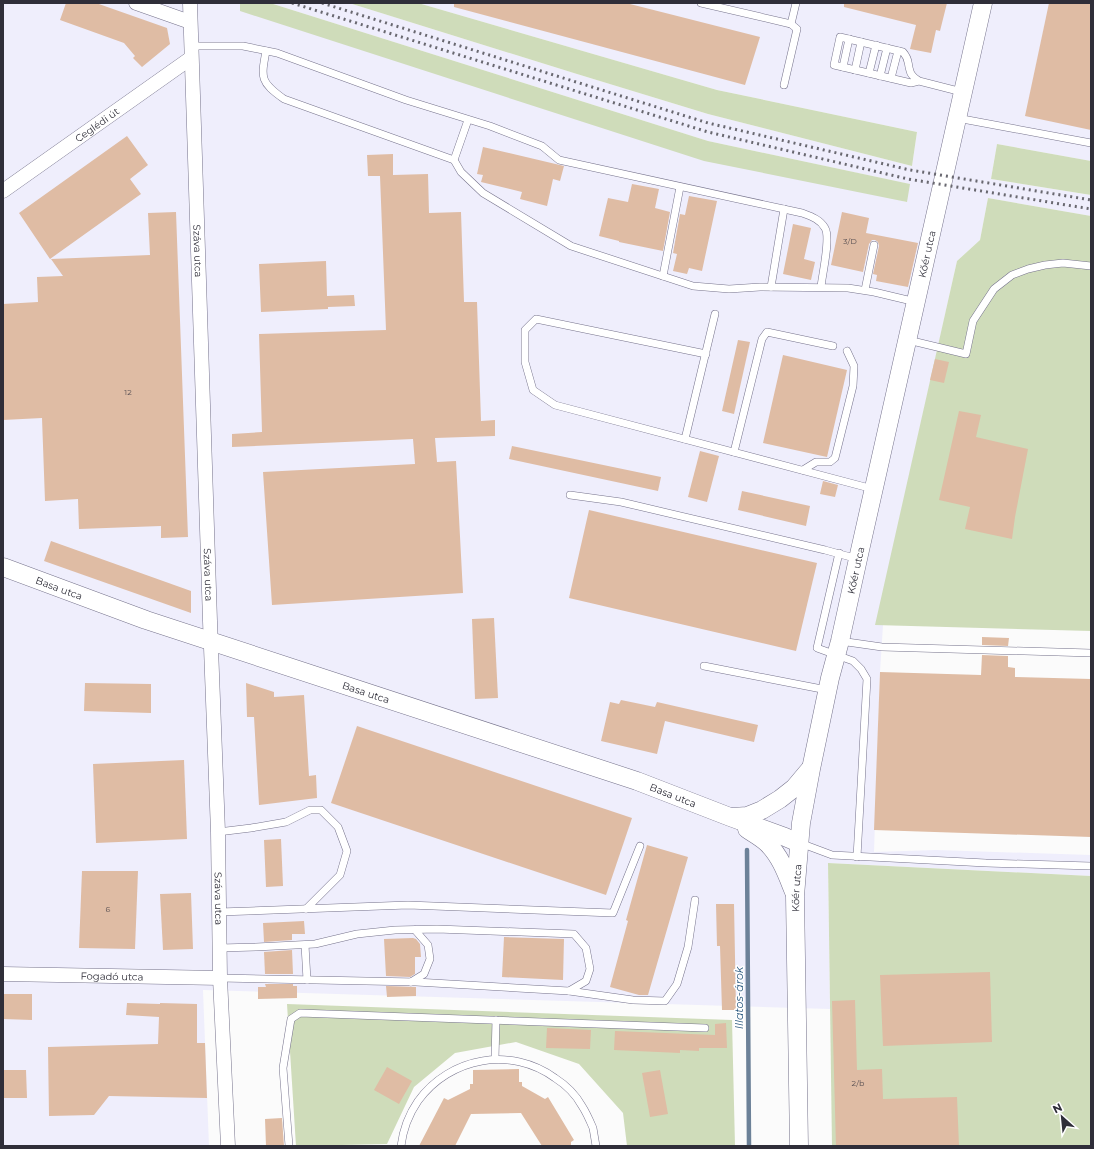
<svg xmlns="http://www.w3.org/2000/svg" width="1094" height="1149" font-family="Montserrat,sans-serif">
	<style>
		.built { fill: #efeefc }
		.green { fill: #cfdcba }
		.lines { fill: none; stroke-linecap: round; stroke-linejoin: round }
		.stream { stroke: #6c8198; stroke-width: 4.5 }
		.building { fill: #dfbca4 }
		.service-casing { stroke: #76738c; stroke-width: 8 }
		.minor-casing { stroke: #76738c; stroke-width: 15 }
		.tertiary-casing { stroke: #76738c; stroke-width: 19 }
		.service { stroke: #fff; stroke-width: 7 }
		.minor { stroke: #fff; stroke-width: 14 }
		.tertiary { stroke: #fff; stroke-width: 18 }
		.rail { stroke: #696870; stroke-width: 3; stroke-dasharray: 2 4; stroke-linecap: butt }
		.labels { text-anchor: middle; stroke-width: 3; stroke-linejoin: round; paint-order: stroke }
		.number-label { font-size: 8px; fill: #5b5254 }
		.street-label { font-size: 10px; fill: #2f2e39; stroke: #fff }
		.water-label { font-size: 11px; font-style: italic; fill: #29587f; stroke: #fff }
	</style>
	<rect width="100%" height="100%" fill="#fbfbfb"/>
	<!-- built -->
	<polygon class="built" points="3,3 240,3 240,10 906,202 909,184 708,141 270,3 349,3 577,74 708,114 912,166 917,132 717,90 418,3 1091,3 1091,161 997,144 991,179 1091,195 1091,216 988,198 980,240 957,261 876,625 883,625 880,672 874,852 936,850 1091,855 1091,876 828,863 830,1009 203,990 209,1146 3,1146"/>
	<!-- green -->
	<g class="green">
		<polygon points="240,3 270,3 708,141 910,184 907,202 704,161 240,11"/>
		<polygon points="349,3 418,3 717,90 917,132 912,166 708,114 577,74"/>
		<polygon points="997,144 1091,161 1091,195 991,179"/>
		<polygon points="988,198 1091,216 1091,631 875,625 957,261 980,240"/>
		<polygon points="828,863 1091,876 1091,1146 832,1146"/>
		<polygon points="287,1004 732,1020 735,1146 627,1146 623,1113 579,1064 516,1042 455,1053 414,1087 387,1144 296,1146"/>
	</g>
	<g class="lines">
		<!-- stream -->
		<polyline class="stream" points="747,850 749,1146"/>
	</g>
	<!-- building -->
	<g class="building">
		<polygon points="66,3 96,3 167,28 170,44 142,67 133,58 135,56 124,43 60,20"/>
		<polygon points="454,3 626,3 760,37 745,85 454,7"/>
		<polygon points="844,3 947,3 940,31 936,30 931,53 910,49 916,25 844,7"/>
		<polygon points="1049,3 1091,3 1091,130 1025,116"/>
		<polygon points="127,136 148,165 130,179 141,194 50,259 19,213"/>
		<polygon points="483,147 564,166 560,181 553,179 547,206 520,199 522,192 481,182 483,175 477,174"/>
		<polygon points="393,154 393,175 428,174 429,213 461,212 464,302 477,302 481,421 495,420 495,436 435,438 437,462 456,461 463,593 272,605 263,472 415,464 413,439 232,447 232,434 262,432 259,334 386,330 380,176 368,176 367,155"/>
		<polygon points="632,184 659,189 655,208 670,212 663,251 619,242 619,241 599,236 608,198 628,202"/>
		<polygon points="689,196 717,201 702,271 689,268 687,274 673,271 677,254 673,253 680,214 685,215"/>
		<polygon points="176,212 188,537 161,538 161,526 79,529 78,499 45,501 42,418 3,420 3,304 38,302 37,277 63,276 51,259 150,255 148,213"/>
		<polygon points="842,212 869,218 866,233 918,243 908,287 876,281 877,275 873,274 879,246 878,242 875,240 872,240 869,244 863,272 831,265"/>
		<polygon points="793,224 811,228 804,259 815,262 811,280 783,274"/>
		<polygon points="326,261 327,296 354,295 355,306 328,307 328,309 261,312 259,264"/>
		<polygon points="738,340 750,342 734,414 722,411"/>
		<polygon points="783,355 847,370 827,457 763,443"/>
		<polygon points="935,359 949,362 944,383 930,380"/>
		<polygon points="959,411 981,415 976,437 1028,449 1015,517 1012,539 965,529 970,507 939,500"/>
		<polygon points="512,446 661,477 658,491 509,459"/>
		<polygon points="700,451 719,456 707,502 688,497"/>
		<polygon points="823,481 838,485 835,497 820,494"/>
		<polygon points="742,491 810,506 806,526 738,510"/>
		<polygon points="589,510 817,563 796,651 569,598"/>
		<polygon points="51,541 191,591 191,613 44,561"/>
		<polygon points="494,618 498,698 475,699 472,619"/>
		<polygon points="982,637 1009,638 1008,646 982,645"/>
		<polygon points="982,655 1008,656 1008,667 1015,668 1015,677 1091,679 1091,837 874,830 880,672 981,675"/>
		<polygon points="85,683 151,684 151,713 84,711"/>
		<polygon points="246,683 274,692 274,697 304,695 309,776 316,775 317,798 259,805 254,717 247,717"/>
		<polygon points="621,700 655,707 657,702 758,725 754,742 665,721 657,754 601,741 610,702 619,704"/>
		<polygon points="357,726 632,818 606,895 331,803"/>
		<polygon points="184,760 187,839 96,843 93,764"/>
		<polygon points="281,839 283,886 266,887 264,840"/>
		<polygon points="647,845 688,857 648,995 639,995 610,987 628,921 626,920"/>
		<polygon points="82,871 138,871 135,949 79,948"/>
		<polygon points="191,893 193,949 163,950 160,894"/>
		<polygon points="716,904 734,904 736,1010 722,1010 720,946 717,946"/>
		<polygon points="304,921 305,934 292,934 292,940 264,942 263,923"/>
		<polygon points="504,937 564,939 563,980 502,977"/>
		<polygon points="413,938 416,939 420,944 421,957 415,957 415,974 410,977 386,976 384,939"/>
		<polygon points="292,950 293,974 265,974 264,952"/>
		<polygon points="990,972 992,1042 883,1046 880,975"/>
		<polygon points="265,984 293,984 293,986 297,986 297,998 258,999 258,987 266,987"/>
		<polygon points="386,986 416,987 416,996 387,997"/>
		<polygon points="3,994 32,994 32,1020 3,1019"/>
		<polygon points="855,1000 857,1070 882,1069 883,1099 957,1097 959,1146 836,1146 832,1001"/>
		<polygon points="127,1003 160,1004 160,1003 197,1004 197,1043 205,1043 207,1098 109,1096 94,1115 49,1116 48,1047 158,1044 159,1017 126,1015"/>
		<polygon points="726,1023 727,1048 699,1048 699,1051 680,1050 680,1053 614,1050 615,1031 715,1035 715,1024"/>
		<polygon points="547,1028 591,1030 590,1049 546,1048"/>
		<polygon points="387,1067 412,1081 399,1104 374,1090"/>
		<polygon points="519,1069 519,1082 522,1082 522,1086 545,1099 548,1097 574,1140 571,1142 571,1146 542,1146 521,1113 471,1114 455,1146 419,1146 444,1098 448,1100 470,1089 470,1084 473,1084 473,1070"/>
		<polygon points="3,1070 26,1070 27,1098 3,1098"/>
		<polygon points="660,1070 668,1114 650,1117 642,1073"/>
		<polygon points="282,1118 284,1146 266,1146 265,1119"/>
	</g>
	<g class="lines">
		<!-- service casing -->
		<g class="service-casing">
			<g id="service">
				<polyline points="701,3 791,24 797,29 784,85"/>
				<polyline points="791,24 796,3"/>
				<path d="M191,46H243L277,53L406,100L490,126L542,146L559,160L802,213C810,216 820,219 825,228C831,238 822,275 821,287"/>
				<path d="M266,51C261,78 260,82 284,99L454,160L461,172L483,193L571,246L693,286L729,289L760,287L848,288L874,292L916,302"/>
				<polyline points="843,67 849,39"/>
				<polyline points="855,70 861,42"/>
				<polyline points="869,73 876,45"/>
				<polyline points="880,76 887,48"/>
				<polyline points="891,78 898,51"/>
				<path d="M919,81C915,78 911,76 910,71C907,62 910,60 903,52L840,37L834,65L911,83L919,81L962,92"/>
				<polyline points="957,118 1091,143"/>
				<polyline points="454,160 468,120"/>
				<polyline points="663,276 680,187"/>
				<polyline points="771,287 784,209"/>
				<polyline points="865,290 874,245"/>
				<polyline points="908,340 966,354 973,321 994,289 1012,275 1028,269 1045,265 1063,263 1091,266"/>
				<polyline points="706,354 536,319 525,330 525,362 533,390 555,405 873,489"/>
				<polyline points="685,439 715,314"/>
				<polyline points="734,452 762,339 767,332 833,346"/>
				<polyline points="803,470 816,462 830,462 835,458 853,386 854,366 847,351"/>
				<polyline points="570,495 621,502 825,550 858,559"/>
				<polyline points="839,553 817,648 853,661 861,669 867,679 857,857"/>
				<polyline points="840,641 882,647 1091,653"/>
				<polyline points="704,666 827,690"/>
				<polyline points="218,832 251,828 286,822 310,810 321,810 338,827 347,851 340,875 306,909"/>
				<polyline points="800,843 832,855 986,863 1091,866"/>
				<polyline points="219,912 408,905 613,913 640,846"/>
				<polyline points="305,945 307,980"/>
				<polyline points="220,948 256,947 315,944 357,934 395,930 437,929 574,934 586,948 590,969 586,981 569,991 416,982 220,978"/>
				<polyline points="411,982 424,974 430,959 428,945 415,930"/>
				<polyline points="569,991 633,1000 665,1001 677,984 688,947 695,900"/>
				<polyline points="495,1059 496,1020"/>
				<polyline points="289,1146 283,1068 291,1019 300,1013 705,1028"/>
				<path d="M401,1146C403,1130 409,1114 418,1101C450,1057 511,1046 555,1078C566,1085 576,1095 582,1106C586,1112 590,1121 593,1128C594,1134 595,1140 596,1146"/>
			</g>
		</g>
		<!-- minor casing -->
		<g class="minor-casing">
			<g id="minor">
				<polyline points="136,3 190,22"/>
				<path id="s1" d="M190,3L210,621L218,832L220,978L228,1146"/>
				<path id="s2" d="M3,191L191,58"/>
				<path id="s3" d="M3,974L220,978"/>
			</g>
		</g>
		<!-- tertiary casing -->
		<g class="tertiary-casing">
			<g id="tertiary">
				<path id="s4" d="M3,567L146,620L637,781L730,817L785,837L799,843"/>
				<polyline points="733,817 747,816 762,810 780,799 794,788 810,769"/>
				<path d="M747,829C754,834 762,838 768,844C781,857 787,875 794,892"/>
				<path id="s5" d="M799,1146L795,896L801,823L811,769L830,678L840,641L858,559L983,3"/>
			</g>
		</g>
		<!-- service -->
		<use href="#service" class="service"/>
		<!-- minor -->
		<use href="#minor" class="minor"/>
		<!-- tertiary -->
		<use href="#tertiary" class="tertiary"/>
		<!-- rail -->
		<g class="rail">
			<polyline points="292,3 708,132 908,179 1091,209"/>
			<polyline points="322,3 708,123 910,170 1091,200"/>
		</g>
	</g>
	<g class="labels">
		<!-- number labels -->
		<g class="number-label">
			<text x="850" y="244">3/D</text>
			<text x="128" y="395">12</text>
			<text x="108" y="912">6</text>
			<text x="858" y="1086">2/b</text>
		</g>
		<!-- street labels -->
		<g class="street-label">
			<text dy="4" stroke="none"><textPath href="#s2" startOffset="115">Ceglédi út</textPath></text>
			<text dy="4" stroke="none"><textPath href="#s1" startOffset="248">Száva utca</textPath></text>
			<text dy="4" stroke="none"><textPath href="#s5" startOffset="906">Kőér utca</textPath></text>
			<text dy="4" stroke="none"><textPath href="#s5" startOffset="582">Kőér utca</textPath></text>
			<text dy="4" stroke="none"><textPath href="#s1" startOffset="572">Száva utca</textPath></text>
			<text dy="4" stroke="none"><textPath href="#s4" startOffset="60">Basa utca</textPath></text>
			<text dy="4" stroke="none"><textPath href="#s4" startOffset="384">Basa utca</textPath></text>
			<text dy="4" stroke="none"><textPath href="#s4" startOffset="708">Basa utca</textPath></text>
			<text dy="4" stroke="none"><textPath href="#s5" startOffset="258">Kőér utca</textPath></text>
			<text dy="4" stroke="none"><textPath href="#s1" startOffset="896">Száva utca</textPath></text>
			<text dy="4" stroke="none"><textPath href="#s3" startOffset="109">Fogadó utca</textPath></text>
		</g>
		<!-- water labels -->
		<g class="water-label">
			<text transform="translate(739 998) rotate(-90)" y="4">Illatos-árok</text>
		</g>
	</g>
	<!-- border -->
	<rect width="1094" height="1149" fill="none" stroke="#2f2e39" stroke-width="8"/>
	<!-- north arrow -->
	<g transform="translate(1062 1117) rotate(333)" stroke="#ffffff" stroke-width="3" paint-order="stroke">
	<path d="M0-3L7 15L0 10L-7 15Z" fill="#2f2e39"/>
	<text y="-6" font-size="11" font-weight="bold" text-anchor="middle" fill="#2f2e39">N</text>
	</g>
</svg>
